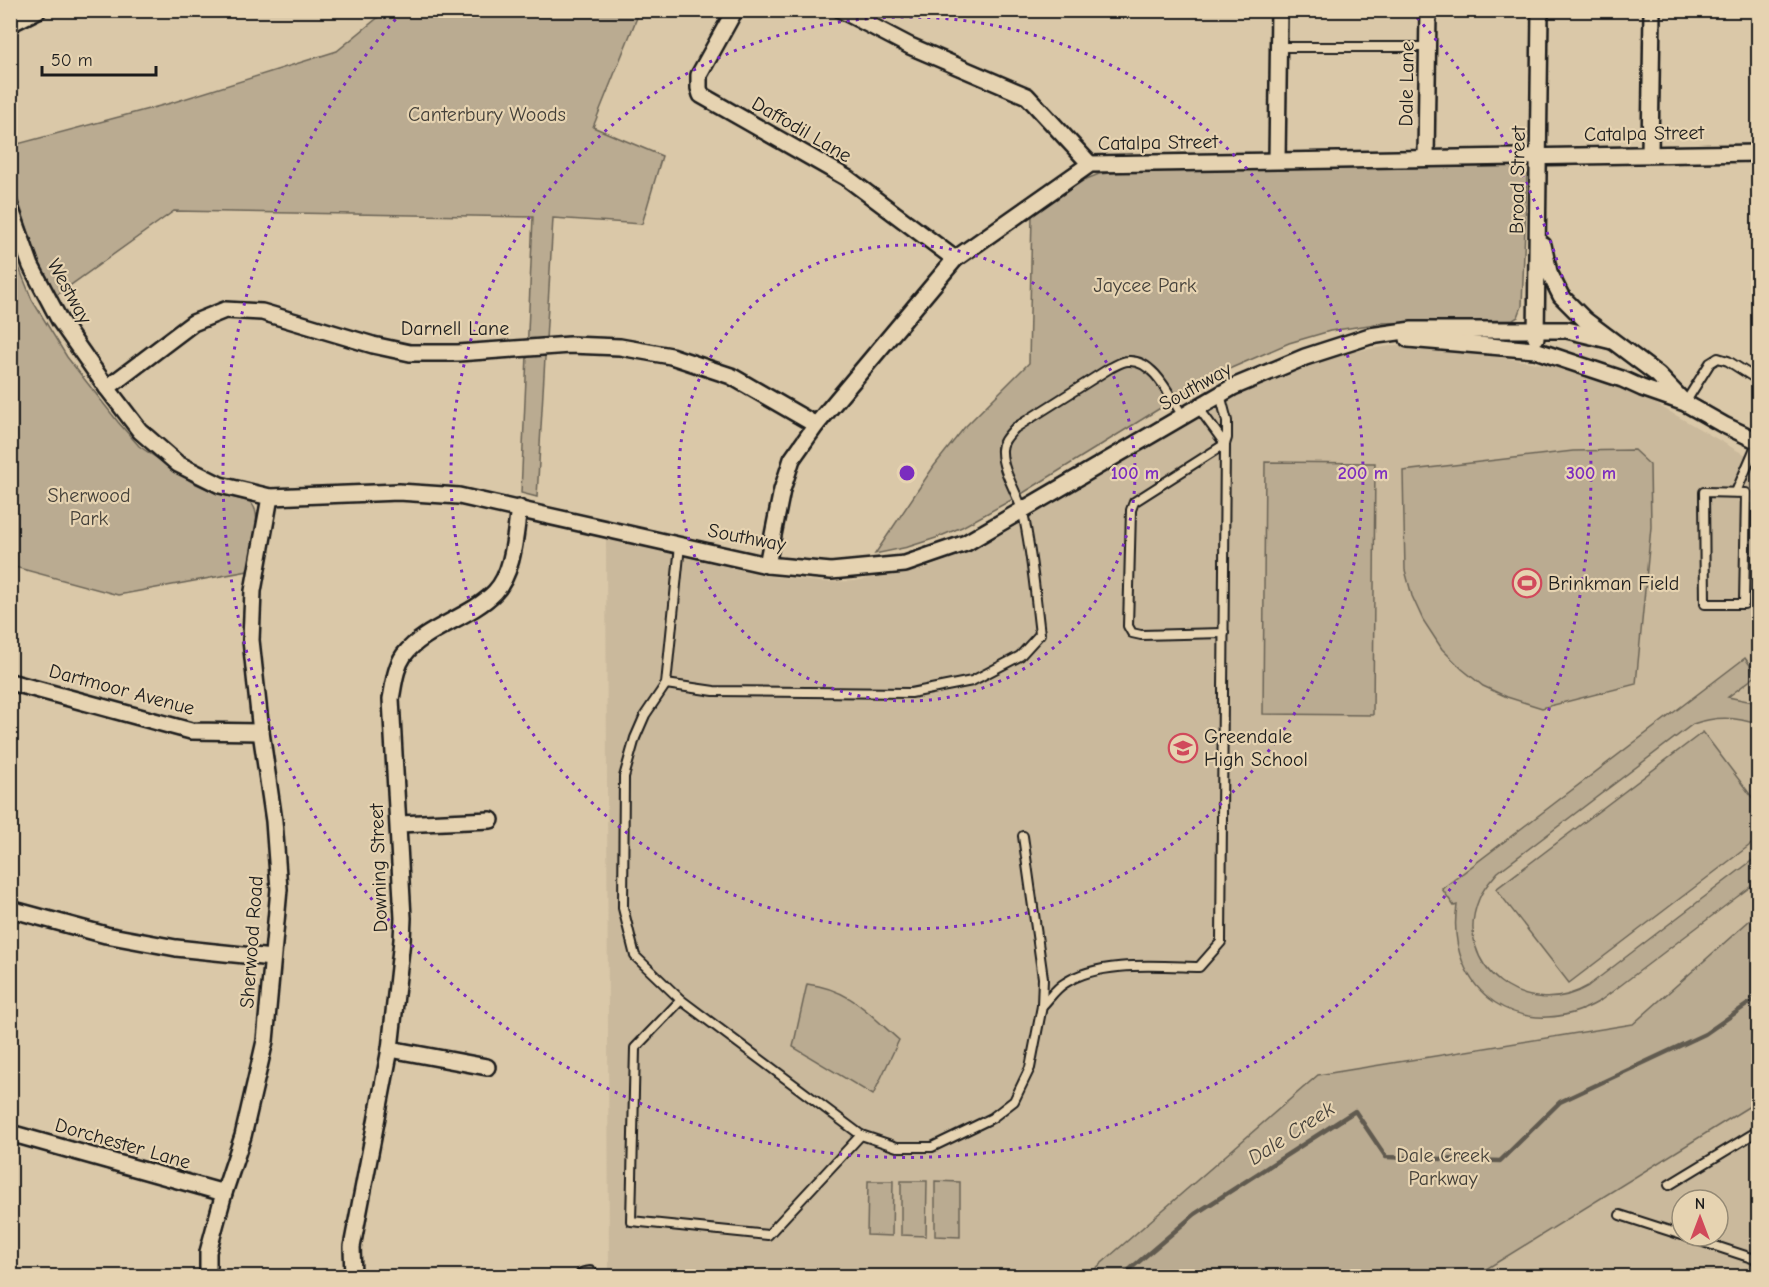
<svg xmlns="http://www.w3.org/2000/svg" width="1769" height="1287" font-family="'Comic Neue',sans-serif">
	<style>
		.built { fill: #cab99c; fill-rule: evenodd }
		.green { fill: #baab91; stroke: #6b6456; stroke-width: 1.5 }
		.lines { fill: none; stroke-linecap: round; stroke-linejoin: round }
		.stream { stroke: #605a4f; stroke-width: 4.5 }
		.lane-casing { stroke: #1c1c1c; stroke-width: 12 }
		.street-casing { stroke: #1c1c1c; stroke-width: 20 }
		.lane { stroke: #e6d3b1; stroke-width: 8 }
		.street { stroke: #e6d3b1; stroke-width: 15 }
		.ring { fill: none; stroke: #7b2cbf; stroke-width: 3; stroke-dasharray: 3 6 }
		.labels { text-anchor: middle; stroke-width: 4.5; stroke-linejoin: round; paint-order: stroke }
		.street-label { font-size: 20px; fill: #1c1c1c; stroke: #e6d3b1 }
		.park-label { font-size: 20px; fill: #444039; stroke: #e6d3b1 }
		.poi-label { font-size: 20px; fill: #1c1c1c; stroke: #e6d3b1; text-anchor: start }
		.water-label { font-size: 21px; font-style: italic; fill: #44403a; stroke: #e6d3b1 }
		.centre { fill: #7b2cbf; stroke: #e6d3b1; stroke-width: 3 }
		.ring-label { font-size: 18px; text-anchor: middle; font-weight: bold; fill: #7b2cbf; stroke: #e6d3b1; stroke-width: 4.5; stroke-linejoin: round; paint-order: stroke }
	</style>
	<rect width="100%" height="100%" fill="#dac8a8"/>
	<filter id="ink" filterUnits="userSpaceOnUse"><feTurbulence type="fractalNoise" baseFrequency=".0167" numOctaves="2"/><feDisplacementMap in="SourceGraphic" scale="12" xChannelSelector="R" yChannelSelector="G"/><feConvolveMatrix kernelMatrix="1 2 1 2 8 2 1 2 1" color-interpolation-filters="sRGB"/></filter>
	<g filter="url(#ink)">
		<!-- built -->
		<g class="built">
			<polygon points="1396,345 1443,348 1543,364 1591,377 1651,401 1738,451 1758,460 1758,913 1633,1024 1318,1075 1087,1276 609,1276 606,539 767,576 823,582 854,581 925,569 968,552 1002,534 1184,423 1245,389 1292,370 1344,353"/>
			<path d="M1758,1101V1276H1475ZM1682,1200H1718V1236H1682Z"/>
		</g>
		<!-- green -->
		<g class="green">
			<polygon points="640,10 593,127 662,156 642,224 553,218 537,497 521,493 533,217 174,211 54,297 41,269 11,179 10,146 171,103 337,51 386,11"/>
			<polygon points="1517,166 1527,174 1522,306 1518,317 1513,320 1382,323 1330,331 1289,343 1229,369 1183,394 1015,498 962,527 936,538 908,547 875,554 934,466 964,428 1029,363 1032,214 1084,180 1099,174 1121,172"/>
			<path d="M10,245L32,300L67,357L118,422L139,446L192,482L214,492L250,502C265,514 251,555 248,571L118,595L11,566Z"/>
			<polygon points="1634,450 1650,465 1651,527 1636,684 1542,708 1507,697 1483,686 1462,669 1442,649 1423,620 1412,596 1405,570 1403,471 1573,451"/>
			<polygon points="1265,462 1375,463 1373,715 1263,714"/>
			<path d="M1745,658L1757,675L1728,697L1758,703V725C1736,716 1716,716 1693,724L1498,872C1491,880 1483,888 1479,899C1451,966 1526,1023 1588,986L1758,856V881L1600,1001C1523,1046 1444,992 1457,905L1454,906L1442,889Z"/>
			<polygon points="1703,732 1758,805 1758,839 1569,983 1496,889"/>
			<polygon points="1758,913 1758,1101 1475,1276 1087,1276 1318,1075 1633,1024"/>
			<path d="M807,984C850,989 868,1013 899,1040L873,1095L793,1047Z"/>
			<polygon points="868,1181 893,1181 892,1236 867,1235"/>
			<polygon points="901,1181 927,1181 926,1236 901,1235"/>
			<polygon points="935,1181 960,1182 960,1237 935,1236"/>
		</g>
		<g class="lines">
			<!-- stream -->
			<polyline class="stream" points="1122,1276 1195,1214 1355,1111 1386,1157 1500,1161 1560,1102 1705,1034 1758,997"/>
			<!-- lane casing -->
			<g class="lane-casing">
				<g id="lane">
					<polyline points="1280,47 1427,47"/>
					<polyline points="1685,403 1710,363 1718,358 1728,361 1758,380"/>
					<polyline points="1198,407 1225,444"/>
					<polygon points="1704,492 1746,493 1744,604 1705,604"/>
					<polyline points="1736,492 1758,441"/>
					<polyline points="680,545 666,684 645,715 635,738 624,777 623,908 635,956 681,1000 635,1048 631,1221 768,1235 861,1135 897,1147 932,1147 992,1118 1014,1101 1030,1068 1042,1006 1043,978 1023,836"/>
					<polyline points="1224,633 1141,635 1132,633 1128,626 1131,510 1134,502 1225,444"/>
					<path d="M666,684L714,691L911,693L972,681L1020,656L1040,634C1035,593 1032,553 1023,513C1018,494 1002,471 1002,452C1001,442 1009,435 1015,428L1110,368C1115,366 1122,361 1128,361C1154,359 1170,397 1183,416"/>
					<polyline points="681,1000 861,1135"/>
					<path d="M1042,1006C1049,999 1056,988 1065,983C1099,960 1159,966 1199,967L1221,942L1225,444L1227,438V421L1220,394"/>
					<polyline points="1669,1185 1758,1131"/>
					<polyline points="1620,1215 1682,1235"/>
					<polyline points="1685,1236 1758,1260"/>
				</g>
			</g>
			<!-- street casing -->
			<g class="street-casing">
				<g id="street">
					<polyline points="735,10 699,75 699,88 701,95 847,178 955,259"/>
					<polyline points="841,10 910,46 1027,96 1090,164"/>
					<polyline points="10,24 38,10"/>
					<polyline points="1650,154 1652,10"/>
					<polyline points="1426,158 1428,10"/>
					<polyline points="1277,160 1279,10"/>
					<polyline points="10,207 31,266 60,321 107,388 140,431 178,464 220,485 270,497 399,492 459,496 767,565 831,571 905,564 966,543 1233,387 1305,357 1370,336 1412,330 1567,330 1612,341"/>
					<polyline points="1543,245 1549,272 1561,296 1585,320 1658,375 1683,401"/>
					<polyline points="1536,338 1540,10"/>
					<polyline points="1408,339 1535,350 1622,379 1642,388 1685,403 1724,425 1758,441"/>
					<polyline points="107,388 193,323 225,310 262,312 373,345 410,353 458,353 570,345 620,347 671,356 731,376 816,425"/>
					<polyline points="767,565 782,490 792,459 816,425 955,259 1090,164 1758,153"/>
					<polyline points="10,682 191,731 261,732"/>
					<polyline points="399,824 491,820"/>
					<polyline points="10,909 106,935 176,948 272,958"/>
					<polyline points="390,1049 487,1067"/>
					<polyline points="10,1133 224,1193"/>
					<polyline points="208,1276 208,1252 224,1193 243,1136 265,1041 279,889 274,821 261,732 251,640 253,591 270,497"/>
					<path d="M353,1276L352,1247L390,1049L402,940L403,918L391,699C394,684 395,668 404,655C424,628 470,618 495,592C514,572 515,534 519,508"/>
					<polyline points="584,1276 590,1275"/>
				</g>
			</g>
			<!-- lane -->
			<use href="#lane" class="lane"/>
			<!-- street -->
			<use href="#street" class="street"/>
		</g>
	</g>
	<!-- distance rings -->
	<g class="ring">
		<circle cx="907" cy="473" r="228"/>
		<circle cx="907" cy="473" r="456"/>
		<path d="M1411 11A684 684 0 1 1 403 11"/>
	</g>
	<!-- icons -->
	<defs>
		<g id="stadium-ring" transform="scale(1.5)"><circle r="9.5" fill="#e6d3b1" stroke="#d1495b" stroke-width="1.5"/><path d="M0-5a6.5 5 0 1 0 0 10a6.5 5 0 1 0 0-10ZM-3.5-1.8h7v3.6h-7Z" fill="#d1495b"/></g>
		<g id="school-ring" transform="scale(1.5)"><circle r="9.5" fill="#e6d3b1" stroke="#d1495b" stroke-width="1.5"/><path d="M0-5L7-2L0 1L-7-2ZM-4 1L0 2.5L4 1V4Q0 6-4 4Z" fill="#d1495b"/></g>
	</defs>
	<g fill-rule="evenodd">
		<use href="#stadium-ring" x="1527" y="583"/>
		<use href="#school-ring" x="1183" y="748"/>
	</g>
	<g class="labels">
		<!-- street labels -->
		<g class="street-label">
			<text transform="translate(1406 84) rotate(-89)" y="7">Dale Lane</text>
			<text transform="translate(802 129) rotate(30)" y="7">Daffodil Lane</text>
			<text transform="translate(1644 133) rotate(-1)" y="7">Catalpa Street</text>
			<text transform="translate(1158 142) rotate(-1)" y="7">Catalpa Street</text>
			<text transform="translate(1517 180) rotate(-89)" y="7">Broad Street</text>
			<text transform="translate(70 291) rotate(61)" y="7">Westway</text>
			<text x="455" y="335">Darnell Lane</text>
			<text transform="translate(1195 386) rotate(-29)" y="7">Southway</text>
			<text transform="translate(747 537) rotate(11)" y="7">Southway</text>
			<text transform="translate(122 689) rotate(15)" y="7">Dartmoor Avenue</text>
			<text transform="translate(378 868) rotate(-92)" y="7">Downing Street</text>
			<text transform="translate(251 942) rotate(-86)" y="7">Sherwood Road</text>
			<text transform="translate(123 1143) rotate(16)" y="7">Dorchester Lane</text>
		</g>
		<!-- park labels -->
		<g class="park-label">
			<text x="487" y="121">Canterbury Woods</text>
			<text x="1145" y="292">Jaycee Park</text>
			<text x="89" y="502">Sherwood<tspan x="89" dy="23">Park</tspan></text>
			<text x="1443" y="1162">Dale Creek<tspan x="1443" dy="23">Parkway</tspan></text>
		</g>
		<!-- poi labels -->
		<g class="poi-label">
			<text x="1548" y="590">Brinkman Field</text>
			<text x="1204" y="743">Greendale<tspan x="1204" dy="23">High School</tspan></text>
		</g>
		<!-- water labels -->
		<g class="water-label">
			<text transform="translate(1291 1133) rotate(-33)" y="7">Dale Creek</text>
		</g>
	</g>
	<circle cx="907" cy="473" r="9" class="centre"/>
	<g class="ring-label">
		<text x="1135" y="479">100 m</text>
		<text x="1363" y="479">200 m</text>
		<text x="1591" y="479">300 m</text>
	</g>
	<!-- margin -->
	<rect width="1769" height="1287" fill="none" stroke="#e6d3b1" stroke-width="36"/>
	<rect x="18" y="18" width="1733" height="1251" fill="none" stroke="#1c1c1c" stroke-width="2" filter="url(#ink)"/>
	<!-- north arrow -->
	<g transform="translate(1700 1218)"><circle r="28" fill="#e6d3b1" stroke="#958a75" stroke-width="1.5"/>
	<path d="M0-4.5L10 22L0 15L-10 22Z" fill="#d1495b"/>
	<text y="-9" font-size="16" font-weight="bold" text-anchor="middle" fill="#1c1c1c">N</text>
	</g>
	<!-- scale -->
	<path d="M42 66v9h114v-9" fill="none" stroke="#1c1c1c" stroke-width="3"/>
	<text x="51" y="66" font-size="18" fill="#1c1c1c" stroke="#e6d3b1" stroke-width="4.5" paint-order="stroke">50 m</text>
</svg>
